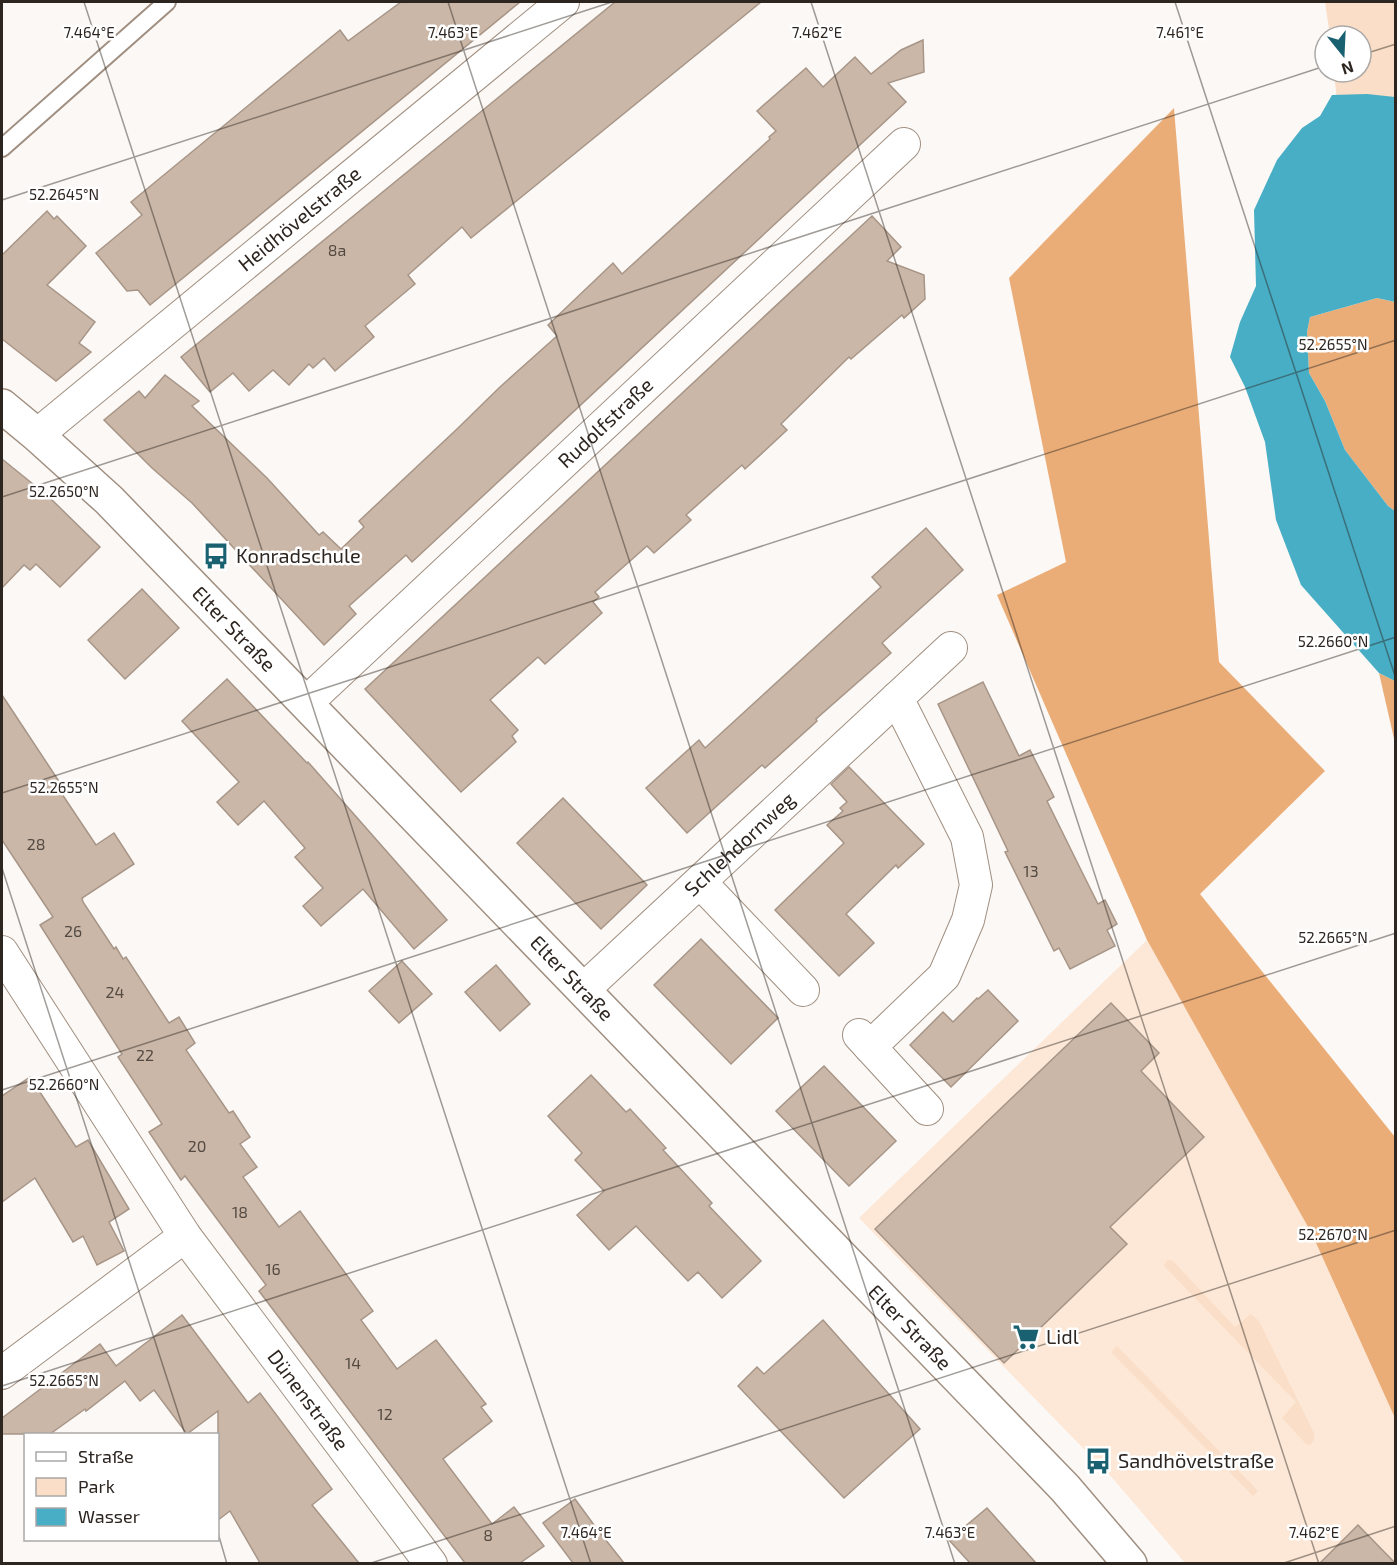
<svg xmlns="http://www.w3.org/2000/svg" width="1397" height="1565" font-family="'Exo 2',sans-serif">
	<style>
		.built { fill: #fde8d7 }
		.green { fill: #fadec7 }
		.forest { fill: #ebad78 }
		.water { fill: #47aec6 }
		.building { fill: #cab7a8; stroke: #a79587; stroke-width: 1.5 }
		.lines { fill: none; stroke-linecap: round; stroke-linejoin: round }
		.service-casing { stroke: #a08f81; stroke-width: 20 }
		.minor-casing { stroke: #a08f81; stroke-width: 34 }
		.secondary-casing { stroke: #a08f81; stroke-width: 36 }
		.service { stroke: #fff; stroke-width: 16 }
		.minor { stroke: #fff; stroke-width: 32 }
		.secondary { stroke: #fff; stroke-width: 33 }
		.ticks { fill: none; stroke: #2d2520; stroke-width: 1.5; stroke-opacity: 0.45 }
		.labels { text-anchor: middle; stroke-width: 5; stroke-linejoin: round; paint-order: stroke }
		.number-label { font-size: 16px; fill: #544a42 }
		.street-label { font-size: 20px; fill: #2d2520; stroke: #fff }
		.poi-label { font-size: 20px; fill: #2d2520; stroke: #fff; text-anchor: start }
		.ticks-label { font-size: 15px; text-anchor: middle; fill: #2d2520; stroke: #fff; stroke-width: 5; stroke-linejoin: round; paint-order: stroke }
	</style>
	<rect width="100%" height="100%" fill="#fcf8f5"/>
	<!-- built -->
	<polygon class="built" points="1147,940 1312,1234 1395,1417 1395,1563 1185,1563 1115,1481 859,1218"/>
	<!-- green -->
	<g class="green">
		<polygon points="1325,2 1395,2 1395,185 1344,165 1334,72 1361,72 1361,36 1330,36"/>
		<polygon points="1167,1260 1173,1261 1235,1327 1251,1314 1259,1321 1314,1433 1314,1440 1311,1444 1307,1445 1282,1418 1296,1402 1164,1266"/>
		<polygon points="1117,1346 1258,1491 1253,1496 1111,1352"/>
	</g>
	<!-- forest -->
	<g class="forest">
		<polygon points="1174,108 1219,662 1325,771 1200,894 1395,1137 1395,1418 1312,1234 1147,940 997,595 1066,562 1009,278"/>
		<polygon points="1377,298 1395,302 1395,511 1388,506 1345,450 1325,401 1309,373 1307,332 1310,317"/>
		<polygon points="1379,673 1395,681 1395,743"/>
	</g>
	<!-- water -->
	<polygon class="water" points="1367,94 1395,97 1395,302 1377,298 1310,317 1307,332 1309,373 1325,401 1345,450 1388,506 1395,511 1395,681 1379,673 1301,585 1276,520 1265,442 1245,387 1230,357 1240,322 1256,286 1254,210 1277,160 1302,128 1320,116 1332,95"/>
	<!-- building -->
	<g class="building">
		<polygon points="401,2 520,2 150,305 138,290 127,291 96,253 142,215 131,202 340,30 348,41"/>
		<polygon points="615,2 761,2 471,238 462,227 408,275 415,284 365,326 374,337 335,371 324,358 313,368 309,364 289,385 273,370 249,391 233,373 210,392 181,357"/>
		<polygon points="923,40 924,72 888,83 906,102 412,562 406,555 349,606 356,614 324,645 192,503 152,468 104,420 139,391 145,398 165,375 199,401 192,406 267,478 319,535 323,532 341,549 364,527 359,521 457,429 500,387 557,336 548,325 613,263 622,274 770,139 769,137 776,131 757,111 806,68 823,87 855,57 871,74 901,50"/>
		<polygon points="47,211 54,219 57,216 86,246 47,285 95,322 79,343 91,352 56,381 2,339 2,255"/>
		<polygon points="872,216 901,247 887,261 924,275 925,299 904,318 902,315 851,359 849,357 781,424 787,430 745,469 742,465 686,515 691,520 654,553 647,546 595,592 599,597 593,602 602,613 545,664 538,657 490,700 518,730 512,736 516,742 461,792 365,689"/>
		<polygon points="2,459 49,497 100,547 60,587 36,564 30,570 24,565 2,588"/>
		<polygon points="926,528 963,570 882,643 891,653 816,719 817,721 765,768 762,765 687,833 646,788 699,740 705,748 881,587 872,577"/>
		<polygon points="142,589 179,628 125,679 88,640"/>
		<polygon points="227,679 307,763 308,762 447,920 414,949 363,889 321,926 303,906 323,888 295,857 305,848 264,801 238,825 217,802 239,782 182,721"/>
		<polygon points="983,682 1019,756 1030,750 1054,797 1047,801 1082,872 1098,904 1105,900 1117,924 1107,930 1115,946 1070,969 1059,948 1054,951 1005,852 1008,851 938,704"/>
		<polygon points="2,695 66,792 62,794 96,845 114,833 134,864 82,898 83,902 114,949 116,947 123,959 126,957 169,1023 179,1017 195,1043 186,1050 229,1113 233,1111 250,1137 240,1144 257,1167 243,1177 279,1227 300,1211 373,1311 361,1320 397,1369 436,1340 486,1404 481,1407 492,1421 443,1459 492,1524 514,1507 544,1546 520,1563 465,1563 259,1291 266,1285 185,1176 181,1180 149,1132 162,1124 118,1057 122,1054 40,925 53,917 2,840"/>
		<polygon points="849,767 924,844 898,868 896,865 846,914 874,943 839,976 775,910 844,843 827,825 843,811 840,808 847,802 831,784"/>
		<polygon points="563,798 647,885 601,929 517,843"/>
		<polygon points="701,939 778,1018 731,1064 654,985"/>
		<polygon points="402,961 432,994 399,1023 369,991"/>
		<polygon points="496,965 530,1004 500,1031 465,992"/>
		<polygon points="988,990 1018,1021 951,1087 910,1045 943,1012 953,1022 977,998 978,999"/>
		<polygon points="1111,1003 1159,1053 1141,1071 1204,1137 1110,1227 1127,1244 1004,1363 875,1229"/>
		<polygon points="824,1066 896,1141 849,1186 776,1111"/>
		<polygon points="591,1075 626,1112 630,1109 666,1148 663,1150 712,1203 709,1206 761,1261 722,1298 698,1272 688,1281 636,1226 609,1250 577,1215 604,1191 575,1160 582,1153 548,1116"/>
		<polygon points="30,1077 76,1147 88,1140 129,1209 109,1222 124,1251 97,1265 83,1236 73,1242 35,1178 2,1202 2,1096"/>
		<polygon points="182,1315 248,1403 260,1393 332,1489 312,1505 359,1563 260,1563 230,1511 218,1520 218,1411 187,1434 154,1390 140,1401 125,1381 86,1411 85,1409 50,1434 2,1434 2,1418 100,1344 116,1366"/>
		<polygon points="823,1320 920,1429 844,1498 738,1386 757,1367 764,1374"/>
		<polygon points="575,1499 594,1525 624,1563 573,1563 543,1523"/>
		<polygon points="987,1508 1036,1563 970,1563 949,1540"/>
		<polygon points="1358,1525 1395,1563 1320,1563"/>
	</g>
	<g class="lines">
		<!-- service casing -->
		<g class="service-casing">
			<polyline id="service" points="2,148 167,2"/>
		</g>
		<!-- minor casing -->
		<g class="minor-casing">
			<g id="minor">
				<path id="s1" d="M37,435L563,2"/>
				<path id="s2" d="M306,703L904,144"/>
				<polyline points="700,882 803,990"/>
				<path id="s3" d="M2,952L185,1236L431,1564"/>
				<path id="s4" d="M583,990L951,648"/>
				<polyline points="859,1035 927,1109"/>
				<polyline points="870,1047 944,976 968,920 976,885 967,837 897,698"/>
				<polyline points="2,1373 185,1236"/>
			</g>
		</g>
		<!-- secondary casing -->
		<g class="secondary-casing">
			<g id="secondary">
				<path id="s5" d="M2,406L37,435L109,500L1065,1488L1130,1564"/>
			</g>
		</g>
		<!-- service -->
		<use href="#service" class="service"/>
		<!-- minor -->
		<use href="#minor" class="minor"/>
		<!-- secondary -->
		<use href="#secondary" class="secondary"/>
	</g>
	<!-- ticks -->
	<path class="ticks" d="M84,2L591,1564M448,2L955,1564M811,2L1319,1564M1175,2L1396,679M1361,55L1396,44M2,200L612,2M2,497L1325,66M2,793L1396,340M2,868L185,1434M2,1090L1396,637M2,1386L1396,933M218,1533L227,1564M368,1564L1396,1230M1281,1564L1396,1526"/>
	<!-- icons -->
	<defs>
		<g id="bus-bare" transform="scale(2.07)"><path d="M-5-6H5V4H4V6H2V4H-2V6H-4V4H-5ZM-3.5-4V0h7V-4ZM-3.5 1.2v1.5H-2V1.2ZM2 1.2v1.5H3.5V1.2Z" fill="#196070" stroke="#fff" stroke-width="2.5" paint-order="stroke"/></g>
		<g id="supermarket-bare" transform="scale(2.07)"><path d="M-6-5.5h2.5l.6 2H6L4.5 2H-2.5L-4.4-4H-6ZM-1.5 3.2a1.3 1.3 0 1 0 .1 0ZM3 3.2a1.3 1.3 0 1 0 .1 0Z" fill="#196070" stroke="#fff" stroke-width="2.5" paint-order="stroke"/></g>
	</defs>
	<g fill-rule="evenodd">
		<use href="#bus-bare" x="216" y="556"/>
		<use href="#supermarket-bare" x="1026" y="1337"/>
		<use href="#bus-bare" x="1098" y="1461"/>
	</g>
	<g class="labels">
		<!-- number labels -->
		<g class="number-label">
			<text x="337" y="256">8a</text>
			<text x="36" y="850">28</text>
			<text x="1031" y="877">13</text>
			<text x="73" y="937">26</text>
			<text x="115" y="998">24</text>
			<text x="145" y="1061">22</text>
			<text x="197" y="1152">20</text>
			<text x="240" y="1218">18</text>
			<text x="273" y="1275">16</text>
			<text x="353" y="1369">14</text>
			<text x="385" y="1420">12</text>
			<text x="488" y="1541">8</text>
		</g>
		<!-- street labels -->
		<g class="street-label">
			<text dy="7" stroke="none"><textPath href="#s1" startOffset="340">Heidhövelstraße</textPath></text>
			<text dy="7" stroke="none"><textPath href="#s2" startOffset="410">Rudolfstraße</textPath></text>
			<text dy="7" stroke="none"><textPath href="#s5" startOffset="322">Elter Straße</textPath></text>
			<text dy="7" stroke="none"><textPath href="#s4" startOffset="214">Schlehdornweg</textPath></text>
			<text dy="7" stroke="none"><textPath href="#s5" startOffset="808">Elter Straße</textPath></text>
			<text dy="7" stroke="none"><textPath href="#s5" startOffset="1294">Elter Straße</textPath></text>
			<text dy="7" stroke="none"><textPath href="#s3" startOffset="543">Dünenstraße</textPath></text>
		</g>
		<!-- poi labels -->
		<g class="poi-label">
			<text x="236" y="563">Konradschule</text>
			<text x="1046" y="1344">Lidl</text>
			<text x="1118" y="1468">Sandhövelstraße</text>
		</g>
	</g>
	<g class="ticks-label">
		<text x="89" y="38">7.464°E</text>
		<text x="453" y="38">7.463°E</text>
		<text x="817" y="38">7.462°E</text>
		<text x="1180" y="38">7.461°E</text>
		<text x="64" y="200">52.2645°N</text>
		<text x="1333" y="350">52.2655°N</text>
		<text x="64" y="497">52.2650°N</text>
		<text x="1333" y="647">52.2660°N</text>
		<text x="64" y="793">52.2655°N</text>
		<text x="1333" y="943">52.2665°N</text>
		<text x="64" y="1090">52.2660°N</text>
		<text x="1333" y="1240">52.2670°N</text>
		<text x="64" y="1386">52.2665°N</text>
		<text x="586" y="1538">7.464°E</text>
		<text x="950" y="1538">7.463°E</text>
		<text x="1314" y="1538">7.462°E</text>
	</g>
	<!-- border -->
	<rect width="1397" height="1565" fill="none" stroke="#2d2520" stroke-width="6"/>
	<!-- legend -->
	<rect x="24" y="1433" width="195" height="108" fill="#ffffff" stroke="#aba8a6" stroke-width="1.5"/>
	<rect x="36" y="1452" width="30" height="9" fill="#ffffff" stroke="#aba8a6" stroke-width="1.5"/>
	<text x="78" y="1463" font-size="18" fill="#2d2520">Straße</text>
	<rect x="36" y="1478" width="30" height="18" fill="#fadec7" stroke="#aba8a6" stroke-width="1.5"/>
	<text x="78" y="1493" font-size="18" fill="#2d2520">Park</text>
	<rect x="36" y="1508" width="30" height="18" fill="#47aec6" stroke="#aba8a6" stroke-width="1.5"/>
	<text x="78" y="1523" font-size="18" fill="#2d2520">Wasser</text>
	<!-- north arrow -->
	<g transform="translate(1343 54) rotate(162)"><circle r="28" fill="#ffffff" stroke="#aba8a6" stroke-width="1.5"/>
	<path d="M0-4.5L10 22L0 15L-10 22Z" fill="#196070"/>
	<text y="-9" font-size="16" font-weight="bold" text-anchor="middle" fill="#2d2520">N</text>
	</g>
</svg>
